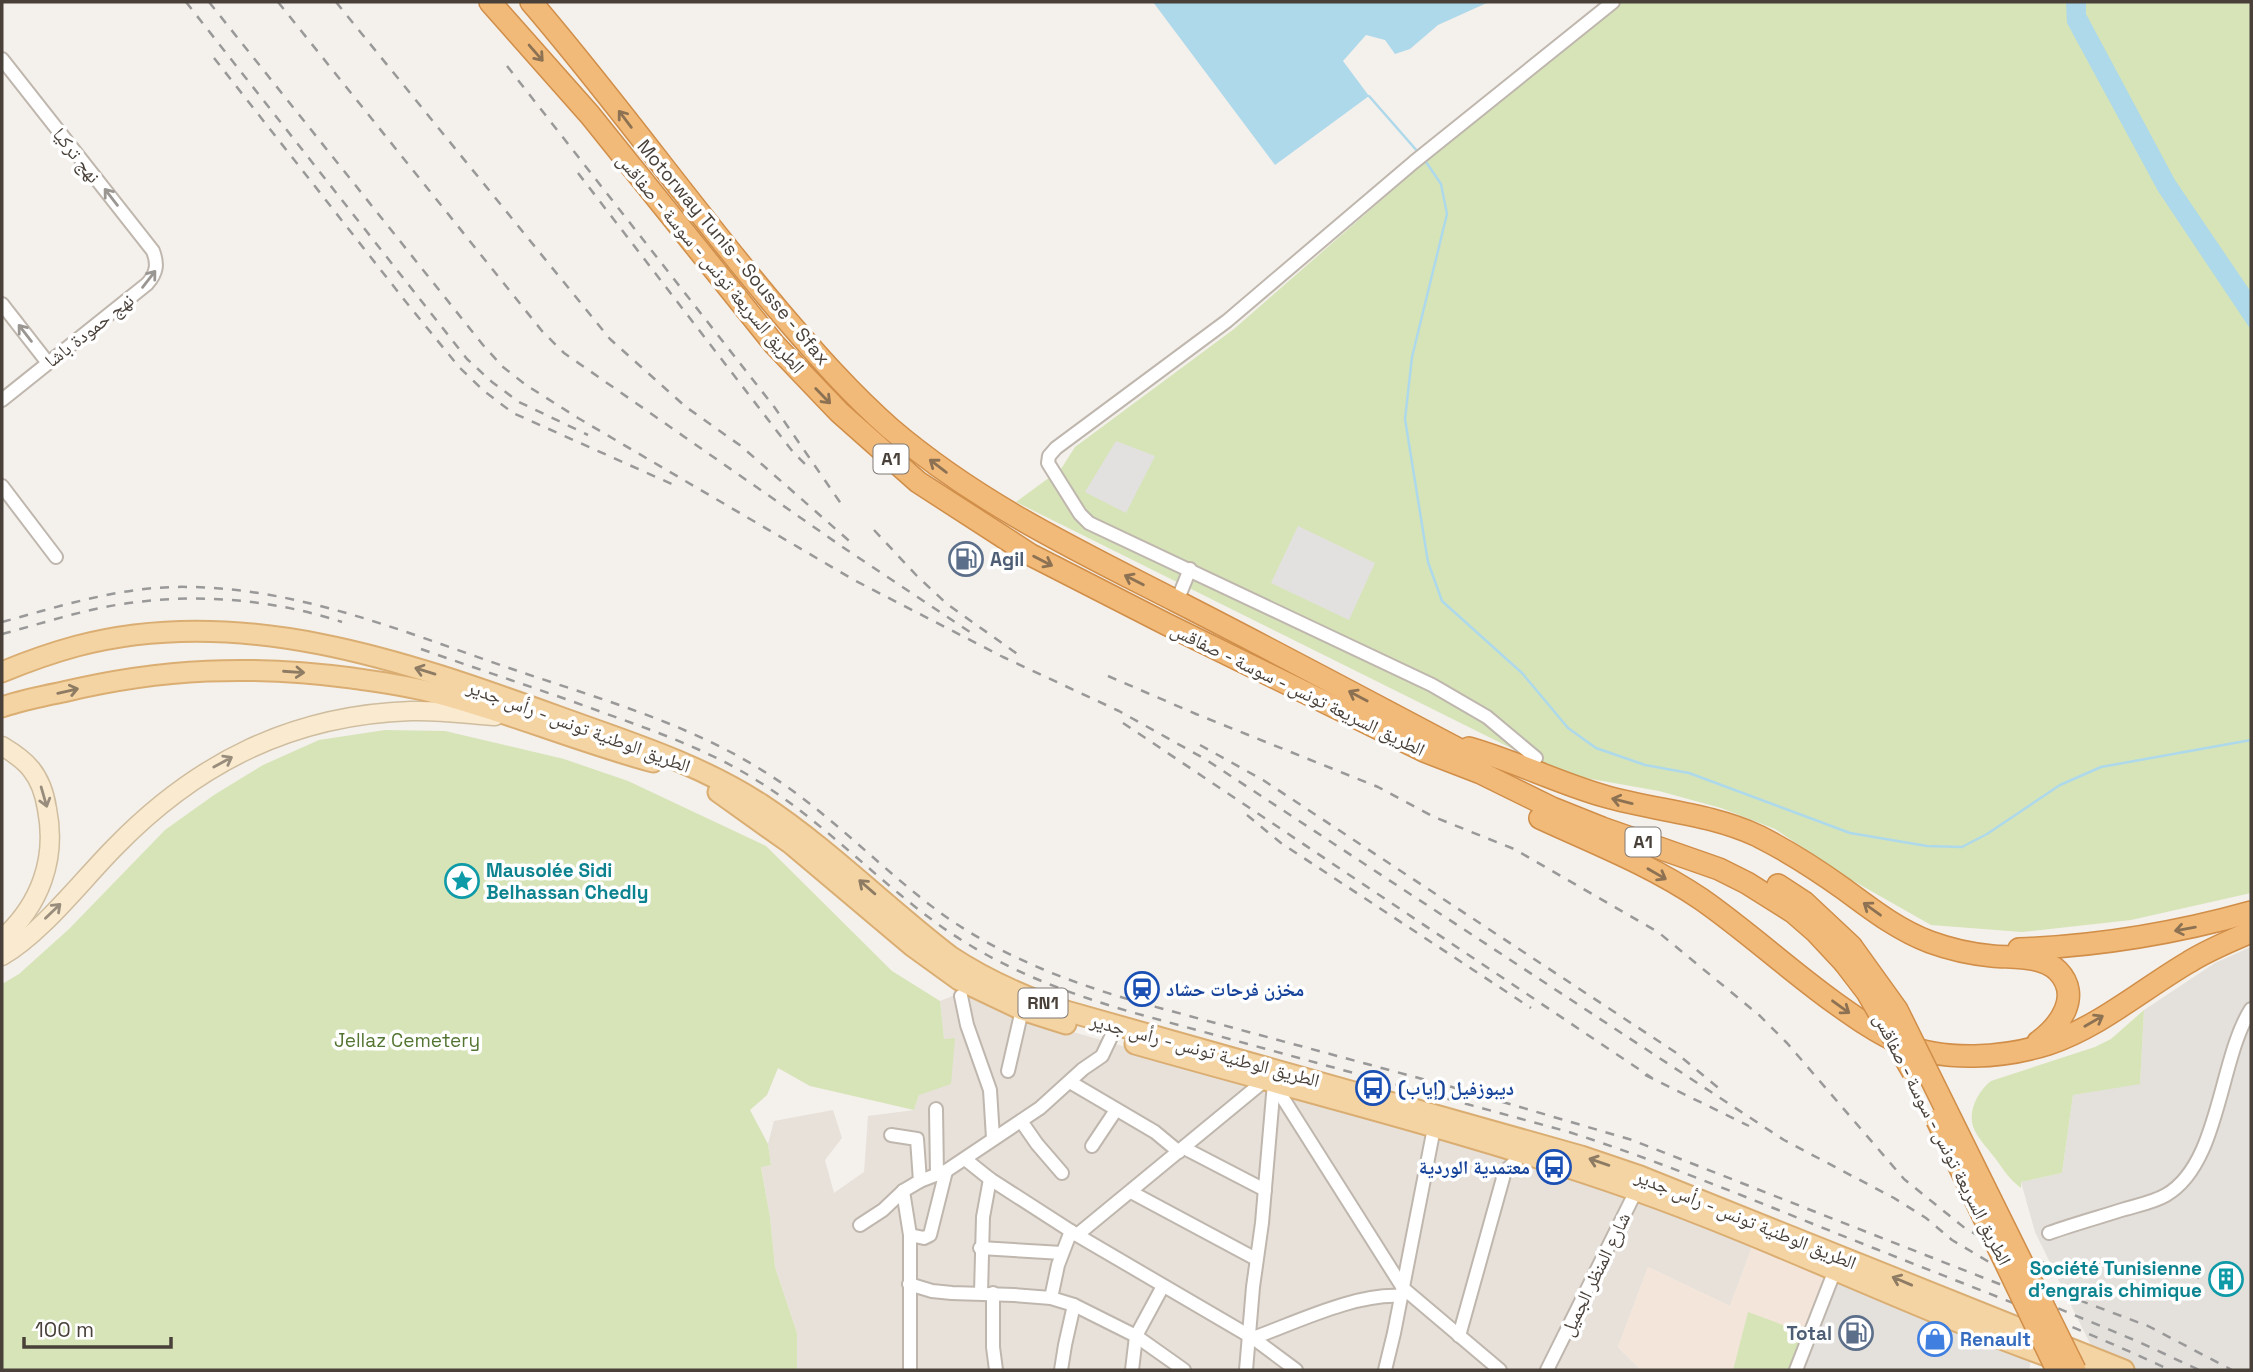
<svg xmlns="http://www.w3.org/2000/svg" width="2253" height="1372" font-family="'Space Grotesk','Noto Naskh Arabic',sans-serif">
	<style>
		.residential { fill: #e7e1da }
		.commercial { fill: #f3e5d9 }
		.industrial { fill: #e4e0dc }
		.green { fill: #d6e4b8 }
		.parking { fill: #e3e1df }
		.water { fill: #aed9eb }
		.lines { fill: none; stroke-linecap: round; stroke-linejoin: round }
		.stream { stroke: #aed9eb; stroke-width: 2.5 }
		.street-casing { stroke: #bfb7ae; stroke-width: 16 }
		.secondary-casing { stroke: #cfbd9f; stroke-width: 21 }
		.primary-casing { stroke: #daae73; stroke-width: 23 }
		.highway-casing { stroke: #d08e49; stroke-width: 24 }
		.street { stroke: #fff; stroke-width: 12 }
		.secondary { stroke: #faeacf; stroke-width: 18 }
		.primary { stroke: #f5d4a3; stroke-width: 19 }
		.highway { stroke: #f1ba79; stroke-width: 21 }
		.rail { stroke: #999; stroke-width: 2.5; stroke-dasharray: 9 9; stroke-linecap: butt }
		.highway-bridge-casing { stroke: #d08e49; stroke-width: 24; stroke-linecap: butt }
		.highway-bridge { stroke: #f1ba79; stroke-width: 21 }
		.oneway { stroke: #8c7153 }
		.oneway2 { stroke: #9a9692 }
		.oneway3 { stroke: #8d7b63 }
		.oneway4 { stroke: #988c7c }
		.labels { text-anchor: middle; stroke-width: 7; stroke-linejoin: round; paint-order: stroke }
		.shield { fill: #fff; stroke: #7f7974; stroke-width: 2 }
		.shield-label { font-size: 18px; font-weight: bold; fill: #484039 }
		.street-label { font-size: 19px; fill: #484039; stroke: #fff }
		.service-label { font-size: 19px; font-weight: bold; fill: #4e5e75; stroke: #fff; text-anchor: start }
		.culture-label { font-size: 19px; font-weight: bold; fill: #0d838f; stroke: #fff; text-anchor: start }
		.transit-label { font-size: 19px; font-weight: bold; fill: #164399; stroke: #fff; text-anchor: start }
		.park-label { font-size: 19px; fill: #537531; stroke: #fff }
		.shop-label { font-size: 19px; font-weight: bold; fill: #366cbe; stroke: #fff; text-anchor: start }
	</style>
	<rect width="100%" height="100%" fill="#f4f0eb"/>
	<!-- residential -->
	<polygon class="residential" points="965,991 1034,1021 1497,1152 1754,1241 1730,1306 1648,1267 1618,1347 1641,1370 797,1370 797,1333 775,1267 770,1217 761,1166 771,1165 768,1144 774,1121 833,1110 842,1138 825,1160 834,1193 864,1172 868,1116 914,1110 919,1095 954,1038 944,1040 940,1001"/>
	<!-- commercial -->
	<polygon class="commercial" points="1754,1241 1832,1273 1810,1335 1748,1313 1733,1370 1641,1370 1618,1347 1648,1267 1730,1306"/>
	<!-- industrial -->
	<g class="industrial">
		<polygon points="2251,947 2251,1370 2103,1370 2035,1232 2021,1182 2062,1173 2073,1095 2140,1083 2144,1010 2215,963"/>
		<polygon points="1832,1273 2032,1355 2029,1370 1797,1370"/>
	</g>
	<!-- green -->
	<g class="green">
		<polygon points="1618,2 2251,2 2251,893 2131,920 2022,932 1931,925 1850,879 1775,829 1721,808 1659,791 1563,774 1016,502 1061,469 1075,447 1234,329 1418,168"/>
		<polygon points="385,730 445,731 564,759 628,781 766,846 892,971 940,1001 944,1039 955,1038 951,1084 919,1095 914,1110 810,1086 778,1068 767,1095 750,1110 768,1144 771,1165 761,1167 770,1217 775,1267 797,1333 797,1370 2,1370 2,984 19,974 69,929 165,830 214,795 263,765 319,740"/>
		<path d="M2144,1010L2140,1084L2073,1095L2062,1173L2021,1182V1188C2010,1180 2003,1169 1995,1158C1989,1150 1980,1141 1975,1131C1966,1114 1977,1092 1991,1081L2095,1047L2111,1039Z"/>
		<polygon points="1748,1312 1810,1335 1797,1370 1733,1370"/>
	</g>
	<!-- parking -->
	<g class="parking">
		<polygon points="1116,441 1155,456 1126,513 1085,492"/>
		<polygon points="1298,526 1375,563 1349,620 1271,583"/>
	</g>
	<!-- water -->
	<g class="water">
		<polygon points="1153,2 1489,2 1438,25 1410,49 1395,54 1385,40 1366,35 1343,61 1369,96 1275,165"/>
		<polygon points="2066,2 2086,2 2086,14 2175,180 2251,292 2251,330 2158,191 2067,23"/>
	</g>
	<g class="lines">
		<!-- stream -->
		<g class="stream">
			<polyline points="1369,96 1418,152"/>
			<polyline points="1424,159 1441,184 1447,214 1412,357 1405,419 1428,562 1442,601 1522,673 1568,728 1596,748 1645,765 1689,773 1850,833 1927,846 1962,847 1987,834 2060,785 2101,767 2251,740"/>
		</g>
		<!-- street casing -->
		<g class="street-casing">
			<g id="street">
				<path d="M2,59L153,251C158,264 157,273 147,284L2,400"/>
				<polyline points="2,304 48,363"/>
				<polyline points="2,486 56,557"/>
				<polyline points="1177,601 1190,569"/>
				<polyline points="1536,758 1487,717 1432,685 1089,523 1080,514 1048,463 1049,456 1056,448 1227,321 1414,162 1613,2"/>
				<polyline points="961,996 967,1025 990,1090 993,1138"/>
				<polyline points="1008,1071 1022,1010"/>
				<polyline points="1070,1082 1155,1132 1179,1152"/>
				<polyline points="1274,1084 1403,1288 1500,1370"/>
				<polyline points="936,1109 937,1175"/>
				<polyline points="1021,1121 1037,1144 1062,1173"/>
				<polyline points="891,1135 917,1139 920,1181"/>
				<polyline points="1092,1146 1116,1110"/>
				<polyline points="1184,1148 1265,1190"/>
				<polyline points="965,1159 990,1179 1077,1235 1253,1338 1296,1370"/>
				<polyline points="903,1191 910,1235 910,1370"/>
				<polyline points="1131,1192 1256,1259"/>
				<polyline points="860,1225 883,1210 903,1191 920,1181 946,1171 1040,1108 1083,1069 1102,1056 1111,1037"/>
				<path d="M2049,1233C2074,1224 2100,1217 2125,1209C2139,1205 2154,1202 2166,1195C2220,1164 2219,1059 2251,1009"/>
				<polyline points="910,1235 924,1238 930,1235 946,1171"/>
				<polyline points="1077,1235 1264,1081"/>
				<polyline points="980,1248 1062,1253"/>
				<polyline points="909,1284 932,1291 952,1293 1014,1295 1051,1298 1074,1305 1136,1336 1184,1370"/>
				<polyline points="981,1293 983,1217 990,1179"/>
				<polyline points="993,1293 993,1347 996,1370"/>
				<polyline points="1051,1298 1058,1265 1071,1231"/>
				<polyline points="1459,1336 1505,1171 1522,1155"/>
				<path d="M1253,1338C1297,1322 1356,1293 1401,1296"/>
				<polyline points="1061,1370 1065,1345 1074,1305"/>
				<polyline points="1132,1370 1136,1336 1163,1286"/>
				<polyline points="1246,1370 1253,1287 1262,1223 1274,1083"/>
				<polyline points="1385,1370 1394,1333 1434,1128"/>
				<polyline points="1547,1370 1638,1187"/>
				<polyline points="1796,1370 1835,1270"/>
			</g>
		</g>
		<!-- secondary casing -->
		<g class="secondary-casing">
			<g id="secondary">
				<path d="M2,746C12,752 24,760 31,769C40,780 45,796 47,809C57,859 40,905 2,939"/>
				<path d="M2,956C42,933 83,879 116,846C198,762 293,715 411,711C439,710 467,714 495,716"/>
			</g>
		</g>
		<!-- primary casing -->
		<g class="primary-casing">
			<g id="primary">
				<path d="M2,672C26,662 51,653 77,646C240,603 405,661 557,716C626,741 698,763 761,804C828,848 886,907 950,956C986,980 1025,997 1066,1011L1581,1156L1640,1176L2124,1370"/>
				<path d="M2,707C22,700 43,696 63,692C163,668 251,665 352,678C379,682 405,685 431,692C506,711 578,742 653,762"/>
				<polyline points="718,792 791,844 912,946 959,980 1022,1010 1066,1024"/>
				<path d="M1135,1044C1300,1091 1472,1133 1634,1190C1787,1244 1933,1319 2087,1370"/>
			</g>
		</g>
		<!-- highway casing -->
		<g class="highway-casing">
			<g id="highway">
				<polyline points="490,2 590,115 774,344 839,412 918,482 1031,555 1166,624 1424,751 1481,773 1552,808 1602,828 1719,869 1747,883 1793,912 1816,932 1844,962"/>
				<path d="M531,2C617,102 694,211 780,312C815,353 851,394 891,429C979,504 1077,550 1178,602C1280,654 1380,708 1481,761"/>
				<path d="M1469,748C1515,761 1558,783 1604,796C1655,811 1709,813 1758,836C1788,851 1816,869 1844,889C1871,909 1898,930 1930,942C1949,949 1971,954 1992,956C2013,958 2042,955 2058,971C2082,996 2060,1026 2038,1042"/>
				<path d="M1540,818C1594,843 1651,865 1701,899C1747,931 1789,970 1835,1003C1856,1018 1877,1033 1902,1044C1945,1062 2004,1058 2048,1044C2099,1027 2143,989 2189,962C2208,950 2230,941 2251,932"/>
				<polyline points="1778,885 1804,902 1851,946"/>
				<path d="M2019,949C2097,946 2176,933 2251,912"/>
			</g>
		</g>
		<!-- street -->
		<use href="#street" class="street"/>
		<!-- secondary -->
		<use href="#secondary" class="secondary"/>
		<!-- primary -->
		<use href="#primary" class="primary"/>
		<!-- highway -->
		<use href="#highway" class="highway"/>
		<!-- rail -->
		<g class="rail">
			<polyline points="186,2 467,359 492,382 519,402 588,435"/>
			<polyline points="209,2 483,345 503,367 526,385 578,418 854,580 1003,657 1119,711 1205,759 1784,1140 1894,1198 1926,1218 1952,1240 1989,1262 2052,1290 2148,1326 2232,1370"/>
			<polyline points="278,2 542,331 564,353 844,548 970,632"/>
			<polyline points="336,2 610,339 686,407 741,446 855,546"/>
			<polyline points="214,58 406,302 459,367 484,391 513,413 674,485"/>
			<polyline points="507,66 775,408 844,508"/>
			<polyline points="578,173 793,452 809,468"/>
			<polyline points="874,530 917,576 947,604 1023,658"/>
			<path d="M2,622C64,605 126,585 191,587C304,589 409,634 515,670C600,699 691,724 768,774C831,814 882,870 942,914C1001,956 1066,981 1134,1001L1452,1087L1632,1140L2007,1287L2139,1342L2199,1370"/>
			<path d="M2,634C36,625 70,614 105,607C183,592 266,597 342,622"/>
			<path d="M421,649C483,671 545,691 607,714C660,733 713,752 761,783C824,823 875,878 935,922C995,966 1060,991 1131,1012L1569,1132C1674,1166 1774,1209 1876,1249C1974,1288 2074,1325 2170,1370"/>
			<polyline points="1108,676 1196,714 1378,787 1434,817 1514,849 1658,932 1759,1015 1787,1043 1904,1179 1966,1229 2016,1255 2044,1263 2066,1266 2147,1263 2172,1269 2199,1278"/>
			<polyline points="1123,723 1652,1078"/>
			<polyline points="1200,745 1263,780 1675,1052 1721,1090"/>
			<polyline points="1247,815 1281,843 1531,1008"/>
			<polyline points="1645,1075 1749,1126"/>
		</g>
		<!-- highway-bridge casing -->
		<g class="highway-bridge-casing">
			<g id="highway-bridge">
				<polyline points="1851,946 1897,1010 2075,1370"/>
				<polyline points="1844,962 1867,992 1913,1072"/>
				<polyline points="1937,1120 2057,1370"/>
			</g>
		</g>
		<!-- highway-bridge -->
		<use href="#highway-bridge" class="highway-bridge"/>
	</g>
	<!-- one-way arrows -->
	<defs><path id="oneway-shaft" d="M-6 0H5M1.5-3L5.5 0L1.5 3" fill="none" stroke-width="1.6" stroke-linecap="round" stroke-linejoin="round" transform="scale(1.75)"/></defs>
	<g class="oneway">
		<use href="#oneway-shaft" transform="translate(536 53) rotate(49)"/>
		<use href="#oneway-shaft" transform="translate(625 119) rotate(-127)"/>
		<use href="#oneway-shaft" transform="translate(823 396) rotate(46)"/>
		<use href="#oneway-shaft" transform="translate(938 466) rotate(-143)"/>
		<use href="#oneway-shaft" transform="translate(1043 561) rotate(27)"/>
		<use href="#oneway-shaft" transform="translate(1134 580) rotate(-153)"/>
		<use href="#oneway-shaft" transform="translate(1358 696) rotate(-152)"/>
		<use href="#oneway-shaft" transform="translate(1622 801) rotate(-166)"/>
		<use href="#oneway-shaft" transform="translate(1657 874) rotate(30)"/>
		<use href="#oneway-shaft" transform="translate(1872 909) rotate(-144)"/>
		<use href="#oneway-shaft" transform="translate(2185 929) rotate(170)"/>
		<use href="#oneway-shaft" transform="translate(1841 1007) rotate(36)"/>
		<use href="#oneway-shaft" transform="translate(2094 1021) rotate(-30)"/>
	</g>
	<g class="oneway2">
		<use href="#oneway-shaft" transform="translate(111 197) rotate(-128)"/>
		<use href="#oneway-shaft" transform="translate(149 279) rotate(-52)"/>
		<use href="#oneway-shaft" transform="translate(25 333) rotate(-128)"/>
	</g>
	<g class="oneway3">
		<use href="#oneway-shaft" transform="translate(425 671) rotate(-163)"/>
		<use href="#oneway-shaft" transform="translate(294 672) rotate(4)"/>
		<use href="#oneway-shaft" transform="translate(68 691) rotate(-13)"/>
		<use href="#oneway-shaft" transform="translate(867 887) rotate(-139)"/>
		<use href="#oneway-shaft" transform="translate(1599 1162) rotate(-161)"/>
		<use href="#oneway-shaft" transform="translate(1902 1281) rotate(-157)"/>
	</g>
	<g class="oneway4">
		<use href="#oneway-shaft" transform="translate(223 762) rotate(-29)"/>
		<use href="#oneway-shaft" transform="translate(44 797) rotate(74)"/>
		<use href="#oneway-shaft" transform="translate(53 911) rotate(-44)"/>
	</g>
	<!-- icons -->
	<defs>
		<g id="fuel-ring" transform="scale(1.75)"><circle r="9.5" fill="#fff" stroke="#5c6f8a" stroke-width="1.5"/><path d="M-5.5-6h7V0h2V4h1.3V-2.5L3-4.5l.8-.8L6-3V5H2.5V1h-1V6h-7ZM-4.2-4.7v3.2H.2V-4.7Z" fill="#5c6f8a"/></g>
		<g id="sight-ring" transform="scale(1.75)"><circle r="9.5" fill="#fff" stroke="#0f9aa8" stroke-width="1.5"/><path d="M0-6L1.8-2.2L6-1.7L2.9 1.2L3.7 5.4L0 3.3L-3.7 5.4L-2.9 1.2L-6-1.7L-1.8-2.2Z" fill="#0f9aa8"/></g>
		<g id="station-ring" transform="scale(1.75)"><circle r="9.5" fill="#fff" stroke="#1a4fb4" stroke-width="1.5"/><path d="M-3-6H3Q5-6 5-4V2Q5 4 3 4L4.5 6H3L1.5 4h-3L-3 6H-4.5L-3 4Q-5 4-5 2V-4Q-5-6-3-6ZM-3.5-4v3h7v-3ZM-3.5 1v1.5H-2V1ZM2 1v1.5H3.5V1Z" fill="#1a4fb4"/></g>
		<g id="bus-ring" transform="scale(1.75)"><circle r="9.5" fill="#fff" stroke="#1a4fb4" stroke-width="1.5"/><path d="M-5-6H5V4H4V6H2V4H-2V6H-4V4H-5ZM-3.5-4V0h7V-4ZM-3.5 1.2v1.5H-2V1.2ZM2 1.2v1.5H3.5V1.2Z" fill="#1a4fb4"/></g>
		<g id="building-ring" transform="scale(1.75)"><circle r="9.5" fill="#fff" stroke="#0f9aa8" stroke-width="1.5"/><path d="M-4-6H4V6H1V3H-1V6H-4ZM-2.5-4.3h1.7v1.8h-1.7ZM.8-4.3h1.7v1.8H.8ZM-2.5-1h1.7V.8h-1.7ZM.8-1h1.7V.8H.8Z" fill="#0f9aa8"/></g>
		<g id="shop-ring" transform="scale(1.75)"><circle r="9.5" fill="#fff" stroke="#3f7fe0" stroke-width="1.5"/><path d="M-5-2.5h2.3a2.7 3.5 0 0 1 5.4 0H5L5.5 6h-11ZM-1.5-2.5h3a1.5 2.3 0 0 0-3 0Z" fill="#3f7fe0"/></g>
	</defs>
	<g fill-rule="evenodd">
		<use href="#fuel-ring" x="966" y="559"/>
		<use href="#sight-ring" x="462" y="881"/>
		<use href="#station-ring" x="1142" y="989"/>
		<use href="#bus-ring" x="1373" y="1088"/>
		<use href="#bus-ring" x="1554" y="1167"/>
		<use href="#building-ring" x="2226" y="1279"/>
		<use href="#fuel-ring" x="1856" y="1333"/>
		<use href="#shop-ring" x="1935" y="1339"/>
	</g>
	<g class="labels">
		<!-- shield labels -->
		<g class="shield">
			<rect x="873.5" y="444.5" width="35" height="29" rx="5"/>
			<rect x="1625.5" y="827.5" width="35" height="29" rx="5"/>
			<rect x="1018.5" y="988.5" width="49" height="29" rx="5"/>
		</g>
		<g class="shield-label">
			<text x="891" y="465">A1</text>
			<text x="1643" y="848">A1</text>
			<text x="1043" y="1009">RN1</text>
		</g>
		<!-- street labels -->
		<g class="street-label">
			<text transform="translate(77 155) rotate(52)" y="7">نهج تركيا</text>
			<text transform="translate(734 252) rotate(50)" y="7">Motorway Tunis - Sousse - Sfax</text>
			<text transform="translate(711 263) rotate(50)" y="7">الطريق السريعة تونس - سوسة - صفاقس</text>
			<text transform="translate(89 330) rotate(-38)" y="7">نهج حمودة باشا</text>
			<text transform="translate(1298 689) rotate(26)" y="7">الطريق السريعة تونس - سوسة - صفاقس</text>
			<text transform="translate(579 726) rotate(20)" y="7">الطريق الوطنية تونس - رأس جدير</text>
			<text transform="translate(1205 1050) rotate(15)" y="7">الطريق الوطنية تونس - رأس جدير</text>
			<text transform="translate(1943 1139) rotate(63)" y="7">الطريق السريعة تونس - سوسة - صفاقس</text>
			<text transform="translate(1746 1219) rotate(22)" y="7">الطريق الوطنية تونس - رأس جدير</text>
			<text transform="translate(1595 1274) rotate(-64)" y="7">شارع المنظر الجميل</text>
		</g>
		<!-- service labels -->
		<g class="service-label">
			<text x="990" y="566">Agil</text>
			<text x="1832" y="1340" text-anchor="end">Total</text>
		</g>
		<!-- culture labels -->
		<g class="culture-label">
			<text x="486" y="877">Mausolée Sidi<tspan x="486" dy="22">Belhassan Chedly</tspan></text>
			<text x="2202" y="1275" text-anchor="end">Société Tunisienne<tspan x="2202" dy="22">d'engrais chimique</tspan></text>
		</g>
		<!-- transit labels -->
		<g class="transit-label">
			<text x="1166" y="996">مخزن فرحات حشاد</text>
			<text x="1398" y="1095">ديبوزفيل (إياب)</text>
			<text x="1530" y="1174" text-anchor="end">معتمدية الوردية</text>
		</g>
		<!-- park labels -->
		<g class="park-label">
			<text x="407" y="1047">Jellaz Cemetery</text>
		</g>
		<!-- shop labels -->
		<g class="shop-label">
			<text x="1960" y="1346">Renault</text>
		</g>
	</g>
	<!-- border -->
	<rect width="2253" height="1372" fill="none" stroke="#484039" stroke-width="7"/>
	<!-- scale -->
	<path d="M24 1337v10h147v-10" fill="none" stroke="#484039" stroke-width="3.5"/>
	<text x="35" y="1337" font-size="21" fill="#484039" stroke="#ffffff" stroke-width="5" paint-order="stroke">100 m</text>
</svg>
